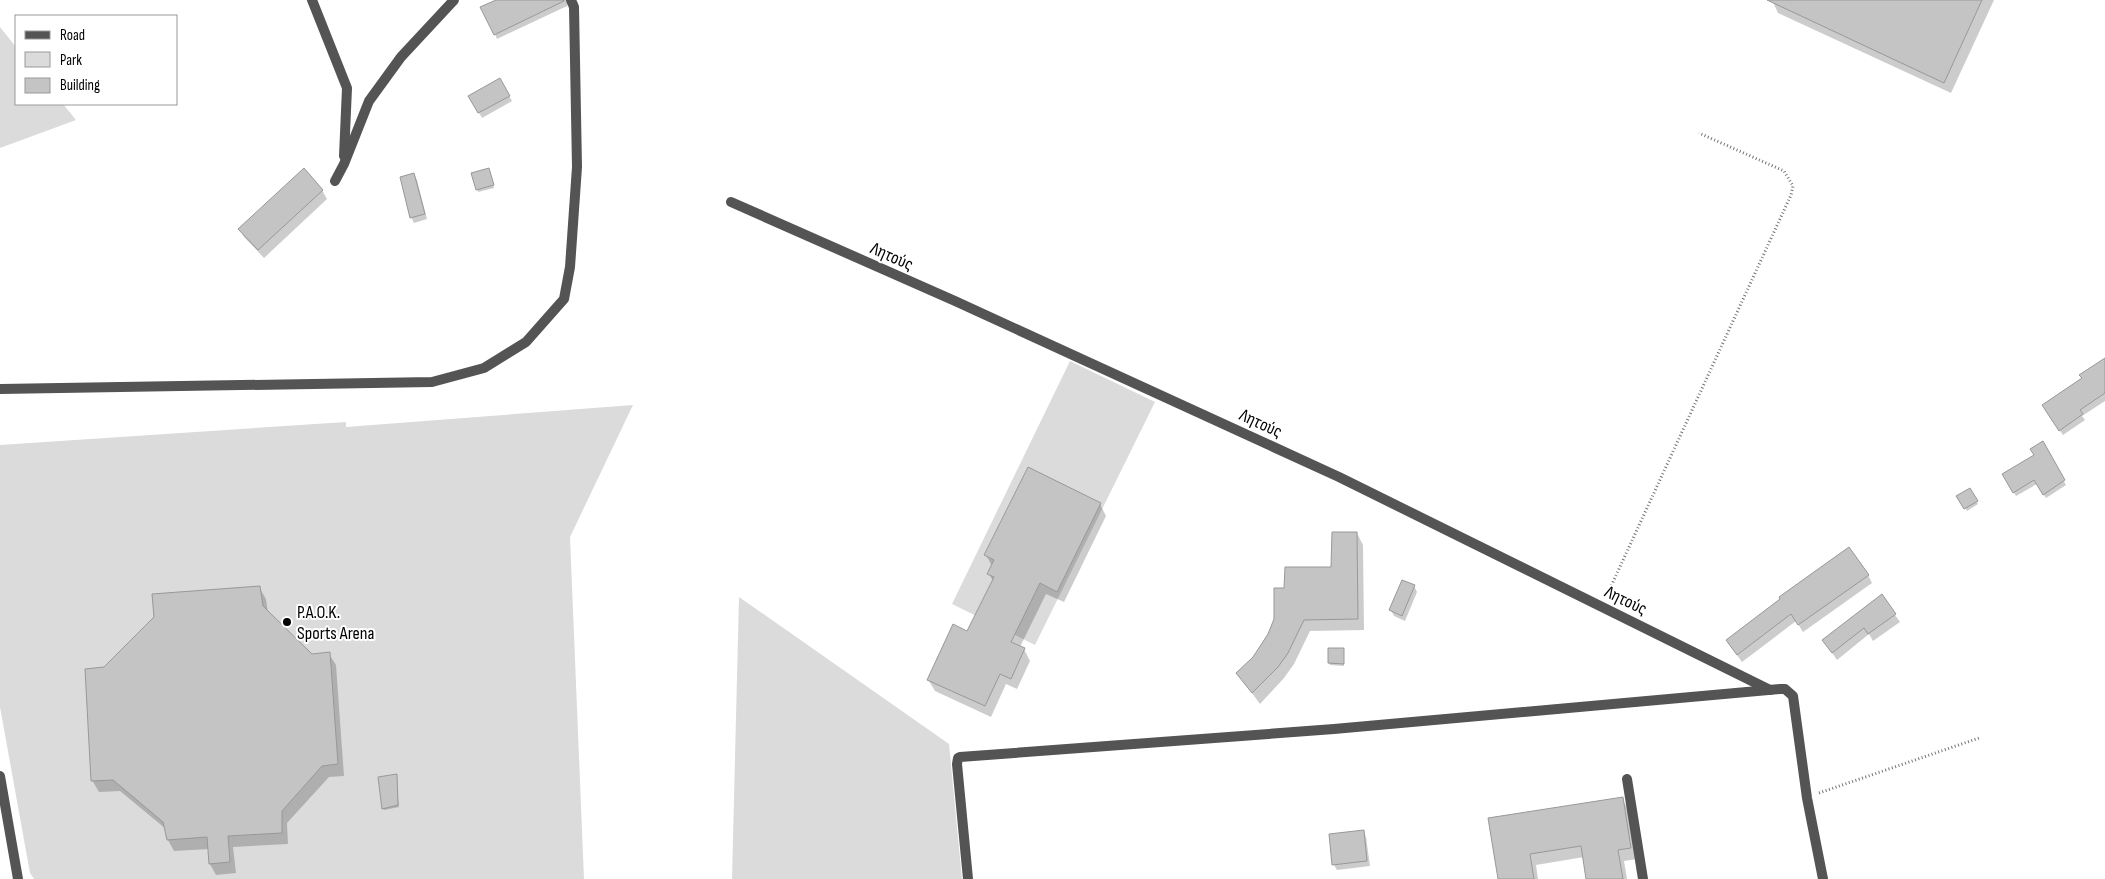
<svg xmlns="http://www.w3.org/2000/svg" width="2105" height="879" font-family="'Sofia Sans Condensed',sans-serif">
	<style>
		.green { fill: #dbdbdb }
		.shadow { fill: #0003 }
		.building { fill: #c4c4c4; stroke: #989898 }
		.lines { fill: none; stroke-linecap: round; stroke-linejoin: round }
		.path { stroke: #767676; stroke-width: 3; stroke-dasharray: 1 2.5; stroke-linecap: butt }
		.service { stroke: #545454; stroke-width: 10 }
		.minor { stroke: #545454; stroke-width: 10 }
		.tertiary { stroke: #545454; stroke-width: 10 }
		.poi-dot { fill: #000; stroke: #fff; stroke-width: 2 }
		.labels { text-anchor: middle; stroke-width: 4; stroke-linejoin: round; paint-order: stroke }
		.street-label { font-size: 18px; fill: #000; stroke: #fff }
		.poi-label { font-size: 18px; fill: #000; stroke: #fff; text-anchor: start }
	</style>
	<rect width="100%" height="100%" fill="#fff"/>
	<!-- green -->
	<g class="green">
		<polygon points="0,27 16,47 16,104 63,104 76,120 0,148"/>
		<polygon points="1070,361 1155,402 1035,645 952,604"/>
		<polygon points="633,405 570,537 584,879 34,879 30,873 0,707 0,445 346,422 346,427"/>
		<polygon points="739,597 949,744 962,879 732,879"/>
	</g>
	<!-- shadow -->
	<g class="shadow">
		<polygon points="499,0 570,0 567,6 497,39 495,34"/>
		<polygon points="1772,0 1994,0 1951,93 1778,13"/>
		<polygon points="500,80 512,101 482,118 470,97"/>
		<polygon points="490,172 494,188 478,192 473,174"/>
		<polygon points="414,174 417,180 427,219 414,223 411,217"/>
		<polygon points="322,190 327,199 264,258 244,237 240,229"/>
		<polygon points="2105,359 2105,401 2082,416 2085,420 2063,435 2047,411"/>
		<polygon points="2043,443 2066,485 2046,498 2037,484 2016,496 2004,475 2035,456"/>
		<polygon points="1969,489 1978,504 1967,511 1958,496"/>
		<polygon points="1100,504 1106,516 1064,602 1046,594 1020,647 1024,649 1030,661 1017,689 1006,684 991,717 935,691 928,679 967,632 993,581 989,574 992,566 986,555"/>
		<polygon points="1357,533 1363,545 1364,630 1310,631 1294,664 1284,678 1260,704 1238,674 1254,658 1270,635 1285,589 1332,568"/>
		<polygon points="1868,575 1872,583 1803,632 1796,621 1742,662 1727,641"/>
		<polygon points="1414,586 1417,592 1405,621 1394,616 1391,610"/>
		<polygon points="259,587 266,599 268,613 311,655 329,654 336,665 344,776 329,777 287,823 288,844 233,847 236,873 216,875 210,864 209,849 174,851 168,840 166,829 120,791 99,792 92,780 105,668"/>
		<polygon points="1895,615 1900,622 1873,641 1869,634 1837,660 1824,641"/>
		<polygon points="1344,649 1344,666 1330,665 1329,663"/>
		<polygon points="396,775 399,807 384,810 383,808"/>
		<polygon points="1622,799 1629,810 1637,859 1624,861 1627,879 1587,879 1584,857 1536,865 1538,879 1499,879 1490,819"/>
		<polygon points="1363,831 1366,837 1370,866 1337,870 1334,865"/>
	</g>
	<!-- building -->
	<g class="building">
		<polygon points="496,0 564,0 564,1 494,35 480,7"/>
		<polygon points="1767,0 1982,0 1944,83"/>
		<polygon points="500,78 510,96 478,113 468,96"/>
		<polygon points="304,168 323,190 258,250 238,229"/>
		<polygon points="489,168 494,185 476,190 471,173"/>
		<polygon points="414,173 425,214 410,218 400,177"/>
		<polygon points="2105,358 2105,393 2080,410 2083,414 2059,431 2042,405 2082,378 2079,375"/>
		<polygon points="2043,441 2065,480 2043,495 2034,480 2013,493 2002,474 2034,455 2030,449"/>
		<polygon points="1028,467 1101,503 1057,592 1040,583 1011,642 1025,648 1011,679 1000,674 985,706 927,680 953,624 967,631 994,577 987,574 994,560 984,555"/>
		<polygon points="1970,488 1978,501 1964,509 1956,496"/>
		<polygon points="1332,532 1357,532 1358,619 1304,620 1288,653 1278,667 1252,693 1236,673 1253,657 1268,634 1274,619 1274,588 1284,588 1285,567 1331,567"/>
		<polygon points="1849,547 1869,575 1798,625 1791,614 1737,655 1726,640 1780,599 1779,597"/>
		<polygon points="1402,580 1415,585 1402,616 1389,610"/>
		<polygon points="260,586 263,606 312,654 330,652 338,764 322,766 282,811 282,833 228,836 230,862 209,864 207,837 167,840 163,822 113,780 91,781 85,669 104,667 154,617 152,594"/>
		<polygon points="1882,594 1896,614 1868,634 1864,628 1832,653 1822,640"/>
		<polygon points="1328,648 1344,648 1344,664 1328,663"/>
		<polygon points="397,774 398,805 382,809 378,777"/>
		<polygon points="1623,797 1631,848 1618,850 1623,879 1586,879 1581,846 1530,854 1534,879 1498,879 1488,818"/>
		<polygon points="1364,830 1367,861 1332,865 1329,834"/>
	</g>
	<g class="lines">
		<!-- path -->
		<g class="path">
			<polyline points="1607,595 1791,195 1793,186 1784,171 1699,133"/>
			<polyline points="1819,793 1979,738"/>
		</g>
		<!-- service -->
		<g class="service">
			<polyline points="312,0 347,88 344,156"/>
			<polyline points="335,181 344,164 369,101 401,57 454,0"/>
			<polyline points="0,389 432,382 484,368 526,342 564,299 570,267 577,167 574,7 571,0"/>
		</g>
		<!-- minor -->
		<g class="minor">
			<polyline points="731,202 955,301 1339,477 1770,690"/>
			<polyline points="1627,779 1643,879"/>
			<polyline points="968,879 957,764 958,758 960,757 1334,729 1780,689 1785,689 1793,696 1807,798 1823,879"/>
		</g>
		<!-- tertiary -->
		<polyline class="tertiary" points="0,776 18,879"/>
	</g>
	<!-- markers -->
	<circle class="poi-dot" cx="287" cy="622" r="5"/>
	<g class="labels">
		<!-- street labels -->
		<g class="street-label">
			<text transform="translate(892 256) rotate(24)" y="6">Λητούς</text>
			<text transform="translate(1261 423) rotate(25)" y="6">Λητούς</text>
			<text transform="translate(1626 600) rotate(26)" y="6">Λητούς</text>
		</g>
		<!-- poi labels -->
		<g class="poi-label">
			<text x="297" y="618">P.A.O.K.<tspan x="297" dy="21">Sports Arena</tspan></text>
		</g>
	</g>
	<!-- legend -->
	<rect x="15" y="15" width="162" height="90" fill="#ffffff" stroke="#999999"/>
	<rect x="25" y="31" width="25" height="8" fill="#545454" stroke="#999999"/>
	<text x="60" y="40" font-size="15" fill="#000000">Road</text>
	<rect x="25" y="52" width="25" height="15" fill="#dbdbdb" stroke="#999999"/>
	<text x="60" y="65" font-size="15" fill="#000000">Park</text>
	<rect x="25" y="78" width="25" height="15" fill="#c4c4c4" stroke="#999999"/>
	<text x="60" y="90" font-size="15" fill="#000000">Building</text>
</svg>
